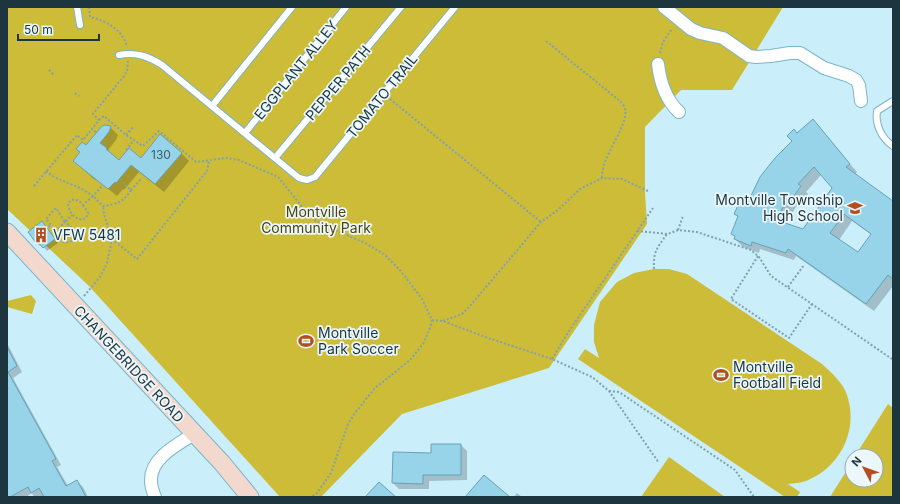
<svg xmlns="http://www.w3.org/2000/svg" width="900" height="504" font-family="Inter,sans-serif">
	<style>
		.green { fill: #ccbc38 }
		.shadow { fill: #0003; fill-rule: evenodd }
		.building { fill: #98d4e9; stroke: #67a2b6; fill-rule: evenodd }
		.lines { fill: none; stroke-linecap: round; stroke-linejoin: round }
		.lane-casing { stroke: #7ab5ca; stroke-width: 8 }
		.street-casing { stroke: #7ab5ca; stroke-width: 14 }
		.secondary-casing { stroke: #7ab5ca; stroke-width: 19 }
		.path { stroke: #82a1ac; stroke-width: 2; stroke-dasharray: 2 2; stroke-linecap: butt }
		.lane { stroke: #fff; stroke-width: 6 }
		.street { stroke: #fff; stroke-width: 12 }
		.secondary { stroke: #f3d8ce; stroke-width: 17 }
		.labels { text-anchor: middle; stroke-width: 3.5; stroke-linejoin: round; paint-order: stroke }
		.number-label { font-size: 12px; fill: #3c5d69 }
		.street-label { font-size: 14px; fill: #1d353e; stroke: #ebf7fb }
		.poi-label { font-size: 14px; fill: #1d353e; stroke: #ebf7fb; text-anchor: start }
		.park-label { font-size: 14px; fill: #4c450e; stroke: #ebf7fb }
	</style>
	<rect width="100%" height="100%" fill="#cbeefb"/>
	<!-- green -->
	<g class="green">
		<polygon points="7,7 783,7 732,90 681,90 645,127 645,193 647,224 549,368 402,414 321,497 280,497 89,286 7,209"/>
		<path d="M654,269H669L687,274L822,364C832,373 843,383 847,395C859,430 840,468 806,481C800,483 794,483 788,484L800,492L797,497H785L578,359L585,349L599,358L594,342V325L600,302L617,282L634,273Z"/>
		<polygon points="31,295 36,301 32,314 7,307 7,301"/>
		<polygon points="888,404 893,408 893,497 830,497 852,462 852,480 876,480 876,456 855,456"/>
		<polygon points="669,457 725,497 641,497"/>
	</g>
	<!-- shadow -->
	<g class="shadow">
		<path d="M813,120L857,172L854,175L893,203V286L874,311L796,256L794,260L760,249L759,253L743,247L735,239V237L732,234L739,217L735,213L749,201L793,141L797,134ZM821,175L833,188L803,230L786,224L797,205L800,207L808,194L806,192ZM852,221L872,235L858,253L839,240Z"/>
		<polygon points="110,127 118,135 116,140 108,150 119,161 181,153 189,161 164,192 139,172 124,190 123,189 117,196 96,179 95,180 74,161 81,153 77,149 86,147"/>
		<polygon points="46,226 58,243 47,251 42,245 40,246 37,243 29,232"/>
		<polygon points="7,343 22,372 13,378 61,465 57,467 68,486 77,481 83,487 88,497 34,497 32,493 26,497 7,497"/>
		<polygon points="461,445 467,451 467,480 429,481 429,489 399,489 393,483 432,454"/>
		<polygon points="517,493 522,497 514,497"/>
	</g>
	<!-- building -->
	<g class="building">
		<path d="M813,119L850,164L846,167L893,201V279L888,275L866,304L788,249L786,253L752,242L751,246L734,239L735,236L731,234L738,216L734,214L742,197L749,200L760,177L775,158L792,141L787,136L794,129L797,133ZM814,167L832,188L803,229L776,220L788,198L791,200L801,186L798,184ZM844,214L871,234L858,252L830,233Z"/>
		<polygon points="105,125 111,126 109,132 100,143 107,148 106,149 119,160 129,148 141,158 160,134 182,153 155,184 131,165 116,183 115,182 108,189 73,161 80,152 76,149 82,142 86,145 102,126"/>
		<polygon points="42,221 55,239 43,248 38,242 36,243 28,232"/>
		<polygon points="7,347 17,366 8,372 56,459 52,461 66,486 77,480 86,497 44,497 39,488 31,493 28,487 10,497 7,497"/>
		<polygon points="431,444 461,444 461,475 423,475 423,484 392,483 393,452 431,453"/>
		<polygon points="484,475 510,497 465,497"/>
		<polygon points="379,482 396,497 365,497"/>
	</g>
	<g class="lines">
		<!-- lane casing -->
		<g class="lane-casing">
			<g id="lane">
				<polyline points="77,7 80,25"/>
				<path d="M119,55C136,52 148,56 162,65L299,178L307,180L315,177L455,7"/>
				<path d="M893,101L877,111C875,124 881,138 893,146"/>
				<polyline points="212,106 292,7"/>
				<polyline points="245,133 346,7"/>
				<polyline points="275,158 401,7"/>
			</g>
		</g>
		<!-- street casing -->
		<g class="street-casing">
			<g id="street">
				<polyline points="664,7 691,29 700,33 723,38 749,56 756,57 771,56 790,53 800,53 824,68 849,76 856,80 859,85 861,101"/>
				<path d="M658,64C660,81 666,100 679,112"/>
				<path d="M155,497C153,492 151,487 151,481C150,458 178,444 194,434"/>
			</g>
		</g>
		<!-- secondary casing -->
		<g class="secondary-casing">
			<polyline id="secondary" points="7,232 222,463 250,497"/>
		</g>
		<!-- path -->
		<g class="path">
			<path d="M89,7L90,17C107,21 123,30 127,47"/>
			<path d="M546,41L620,101C622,103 625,107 625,109C629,126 601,156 602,178"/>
			<polyline points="660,53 663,42 672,29"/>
			<polyline points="49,70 54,75"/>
			<polyline points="75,93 79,96"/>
			<polyline points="390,99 541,222"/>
			<polyline points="99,120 104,116 126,135 143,146 159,131 196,162 226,158 239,160 278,177 304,209 317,222 365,243 384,254 400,270 422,299 432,320 430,328 423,344 410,360 374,389 355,413 348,424 331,473 317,493 311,497"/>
			<polyline points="96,132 92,129 99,120 93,114 124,76 127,71 128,61"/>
			<polyline points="126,135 133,127"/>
			<polyline points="126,150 134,140"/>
			<polyline points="46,171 54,177 82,189 93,196 102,186"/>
			<polyline points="34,186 77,135 83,140 92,129"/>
			<polyline points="131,190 142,178"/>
			<path d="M83,205L88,213L86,218L82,220C74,218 69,213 68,204L71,200C76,199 80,201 83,205L93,196L103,206C118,204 123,202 131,190L123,183"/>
			<polyline points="48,227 51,225 46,219 56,208 65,222 72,215"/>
			<polyline points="678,230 683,216"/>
			<polyline points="637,231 668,234 678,230 697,232 751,250 759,257 771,276 892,359"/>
			<path d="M56,237C67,250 86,237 65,222L57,230"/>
			<polyline points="112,239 137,259 207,171 209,161"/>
			<polyline points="758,256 731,299 789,338 812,304"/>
			<path d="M654,269C653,252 657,248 667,234"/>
			<polyline points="788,287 804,265"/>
			<polyline points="84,296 100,277 107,263 112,239 104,214 103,206"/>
			<polyline points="432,320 443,321 488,338 552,359 592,377 609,391 659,463"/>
			<polyline points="443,321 462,314 470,306 541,222 558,210 580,189 602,178 622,179 648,191"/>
			<polyline points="552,359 567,334 653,208"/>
			<polyline points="609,391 619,392 735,470 754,497"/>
		</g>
		<!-- lane -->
		<use href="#lane" class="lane"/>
		<!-- street -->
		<use href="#street" class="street"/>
		<!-- secondary -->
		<use href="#secondary" class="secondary"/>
	</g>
	<!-- icons -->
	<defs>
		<g id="school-bare" transform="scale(1.2)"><path d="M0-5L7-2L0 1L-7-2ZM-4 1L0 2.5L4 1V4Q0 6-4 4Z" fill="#b34e20" stroke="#ebf7fb" stroke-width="2.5" paint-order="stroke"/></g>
		<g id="building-bare" transform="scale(1.2)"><path d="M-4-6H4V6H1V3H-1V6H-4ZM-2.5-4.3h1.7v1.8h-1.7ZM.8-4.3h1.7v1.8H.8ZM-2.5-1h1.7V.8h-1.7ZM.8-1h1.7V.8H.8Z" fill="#b34e20" stroke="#ebf7fb" stroke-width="2.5" paint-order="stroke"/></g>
		<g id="stadium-bare" transform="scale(1.2)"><path d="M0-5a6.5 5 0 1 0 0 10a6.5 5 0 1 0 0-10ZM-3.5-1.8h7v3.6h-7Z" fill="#b34e20" stroke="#ebf7fb" stroke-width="2.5" paint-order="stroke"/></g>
	</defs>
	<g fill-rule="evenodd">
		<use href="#school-bare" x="855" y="208"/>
		<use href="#building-bare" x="41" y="235"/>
		<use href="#stadium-bare" x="306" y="341"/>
		<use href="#stadium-bare" x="721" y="375"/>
	</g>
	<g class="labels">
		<!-- number labels -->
		<g class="number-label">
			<text x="161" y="159">130</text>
		</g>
		<!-- street labels -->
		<g class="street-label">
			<text transform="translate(296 70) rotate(-51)" y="5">EGGPLANT ALLEY</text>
			<text transform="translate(338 83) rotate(-50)" y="5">PEPPER PATH</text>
			<text transform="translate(382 96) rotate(-51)" y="5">TOMATO TRAIL</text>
			<text transform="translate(129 364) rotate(47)" y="5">CHANGEBRIDGE ROAD</text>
		</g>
		<!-- poi labels -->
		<g class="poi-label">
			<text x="843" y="205" text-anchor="end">Montville Township<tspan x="843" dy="16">High School</tspan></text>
			<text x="53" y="240">VFW 5481</text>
			<text x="318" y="338">Montville<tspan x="318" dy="16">Park Soccer</tspan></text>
			<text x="733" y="372">Montville<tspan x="733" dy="16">Football Field</tspan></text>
		</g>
		<!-- park labels -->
		<g class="park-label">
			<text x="316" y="217">Montville<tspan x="316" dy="16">Community Park</tspan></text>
		</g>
	</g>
	<!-- border -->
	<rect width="900" height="504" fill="none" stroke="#1d353e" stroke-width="16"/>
	<!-- north arrow -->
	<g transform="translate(864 468) rotate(311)"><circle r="19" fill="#ebf7fb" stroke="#99a9af"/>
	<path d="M0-3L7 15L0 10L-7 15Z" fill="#b34e20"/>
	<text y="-6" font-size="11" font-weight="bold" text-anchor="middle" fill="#1d353e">N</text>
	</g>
	<!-- scale -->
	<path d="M18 34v6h81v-6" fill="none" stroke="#1d353e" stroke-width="2"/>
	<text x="24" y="34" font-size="12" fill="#1d353e" stroke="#ebf7fb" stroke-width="3" paint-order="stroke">50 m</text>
</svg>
